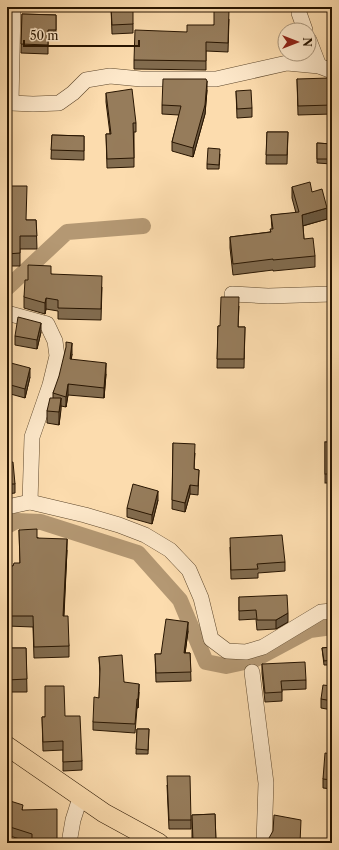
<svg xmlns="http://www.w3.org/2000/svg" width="339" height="850" font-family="'Libre Caslon Text',serif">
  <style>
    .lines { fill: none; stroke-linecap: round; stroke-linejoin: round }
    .canal { stroke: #b49873; stroke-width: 16 }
    .minor-casing { stroke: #5d472c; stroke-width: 16 }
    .major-casing { stroke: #281501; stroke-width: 20 }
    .minor { stroke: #fde8ca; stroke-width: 15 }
    .major { stroke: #fcdcae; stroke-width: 19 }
    .wall { fill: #816b4e; stroke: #281501 }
    .shaded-wall { fill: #695740; stroke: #281501 }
    .building { fill: #967c5b; stroke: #281501 }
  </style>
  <rect width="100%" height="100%" fill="#fcdcae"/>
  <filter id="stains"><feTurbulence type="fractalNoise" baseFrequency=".005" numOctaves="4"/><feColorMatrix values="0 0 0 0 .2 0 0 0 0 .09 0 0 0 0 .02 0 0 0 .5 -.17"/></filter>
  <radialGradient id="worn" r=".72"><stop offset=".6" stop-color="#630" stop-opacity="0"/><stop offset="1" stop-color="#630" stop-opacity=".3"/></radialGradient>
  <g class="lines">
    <g class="canal">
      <polyline points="7,288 67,232 143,226"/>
      <polyline points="7,526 16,521 41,522 138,553 180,600 206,662 226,666 254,660 310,630 332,627"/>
    </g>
    <defs>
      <g id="minor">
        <polyline points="299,7 299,13 305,30"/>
        <polyline points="309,40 319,66"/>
        <polyline points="11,103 33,104 59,103 73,93 86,80 110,76 141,79 216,79 287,63 319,66 332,71"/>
        <polyline points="11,103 13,7"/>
        <polyline points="232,294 268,296 332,294"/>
        <polyline points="7,313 47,324 55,341 57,356 50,385 32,437 30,502"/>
        <polyline points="7,507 30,502 85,515 119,525 145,535 170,550 189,570 201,598 211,639 227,651 246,652 263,647 321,612 332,611"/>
        <polyline points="252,672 266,783 264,843"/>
        <polyline points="69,843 73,820 80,798"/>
      </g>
      <polyline id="major" points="7,746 104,813 159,843"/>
    </defs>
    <use href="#minor" class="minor-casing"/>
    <use href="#major" class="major-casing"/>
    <use href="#minor" class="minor"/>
    <use href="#major" class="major"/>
  </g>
  <g class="wall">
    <polygon points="111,7 127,7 133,24 133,33 112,34"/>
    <polygon points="323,7 332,7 332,14 323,10"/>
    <polygon points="22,14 56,15 56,39 48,39 48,54 21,53"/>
    <polygon points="229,19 228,52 206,51 206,70 134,69 134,60 187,32 214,25"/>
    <polygon points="297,79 330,88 332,87 332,114 298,115"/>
    <polygon points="207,90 205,114 193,157 172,151 172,142 179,115 162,114 162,105"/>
    <polygon points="236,91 252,108 252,117 237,118"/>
    <polygon points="106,93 136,123 136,132 134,132 134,167 107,168 106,134 110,134 106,102"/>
    <polygon points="267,132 288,132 287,164 266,164"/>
    <polygon points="52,135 84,136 84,160 51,159"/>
    <polygon points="317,143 332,144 332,164 317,163"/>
    <polygon points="220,154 219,169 207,169 207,164"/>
    <polygon points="7,186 26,220 36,220 37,249 20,249 20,266 7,266"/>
    <polygon points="292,187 312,192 327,219 303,226 304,239 315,256 315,267 273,271 273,270 233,275 230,248 230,237 270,232 272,229 271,215 296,213 292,198"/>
    <polygon points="51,274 102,287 101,320 58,319 58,311 46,309 45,314 24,308 24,297 28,280"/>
    <polygon points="239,306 238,327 245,327 244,368 217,368 218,326 220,326"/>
    <polygon points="41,332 37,349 15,345 15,336"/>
    <polygon points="72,354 71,360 106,374 104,398 68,395 66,407 61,406 59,425 47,423 47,411 53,398 53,393"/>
    <polygon points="7,362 30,377 25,398 7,393"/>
    <rect x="325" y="442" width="7" height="41"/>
    <polygon points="173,443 195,453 194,469 199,470 198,495 190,494 185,512 172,509"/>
    <polygon points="7,463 15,484 15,493 7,494"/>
    <polygon points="158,500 152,524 127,517 127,508"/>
    <polygon points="19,530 67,550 64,616 69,646 69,657 34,658 33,627 7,626 7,566 13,566 20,563"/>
    <polygon points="230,547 285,562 285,571 258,573 258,578 231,579"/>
    <polygon points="239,597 288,622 276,629 257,630 256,619 239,620"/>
    <polygon points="188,631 185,653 190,653 191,681 156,682 155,654 161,654"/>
    <polygon points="332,647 332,665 324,665 322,648"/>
    <polygon points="7,648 26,648 27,692 7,692"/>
    <polygon points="99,657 124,682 139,692 138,708 137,708 135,733 93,730 93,722 99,698 100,674"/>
    <polygon points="262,664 306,680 306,689 282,690 282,701 265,702 262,673"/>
    <polygon points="332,686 332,710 321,708 321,699"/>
    <polygon points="65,716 82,761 82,770 63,771 63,750 43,751 42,717"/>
    <polygon points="137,729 149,729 148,754 136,754"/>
    <polygon points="332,754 332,789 323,788 323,779"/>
    <polygon points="167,785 191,820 191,829 169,829"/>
    <polygon points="7,800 23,810 57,843 32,843 7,835"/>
    <polygon points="215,814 216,843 192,843 192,815"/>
  </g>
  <g class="shaded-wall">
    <polygon points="207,81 207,90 205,114 193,157 193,148"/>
    <polygon points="327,208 327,219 302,226 302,215"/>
    <polygon points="46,298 46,309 45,314 45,303"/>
    <polygon points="41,323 41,332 37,349 37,340"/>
    <polygon points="72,343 72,354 70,370 70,359"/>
    <polygon points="106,363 106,374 104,398 104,388"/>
    <polygon points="30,368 30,377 25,398 25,389"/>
    <polygon points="68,384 68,395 66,407 66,397"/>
    <polygon points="61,398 61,410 59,425 59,412"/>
    <polygon points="190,485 190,494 185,512 185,503"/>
    <polygon points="158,491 158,500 152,524 152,515"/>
    <polygon points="67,539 67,550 63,627 63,616"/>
    <polygon points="288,613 288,622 276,629 276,620"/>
    <polygon points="188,622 188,631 184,662 184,653"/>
    <polygon points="139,684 139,692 138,708 138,699"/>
  </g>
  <g class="building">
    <polygon points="111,7 127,7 127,8 133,8 133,24 112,25"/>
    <polygon points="214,9 229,10 228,43 206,42 206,61 134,60 135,30 187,32 187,25 214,25"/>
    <polygon points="22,14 56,15 56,30 48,30 48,45 21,44"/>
    <polygon points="330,78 330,88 332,87 332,105 298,106 297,79"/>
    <polygon points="163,79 206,79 207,81 205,105 193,148 172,142 181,106 162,105"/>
    <polygon points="132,89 136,123 133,123 134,158 107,159 106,134 111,134 106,93"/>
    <polygon points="251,90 252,108 237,109 236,91"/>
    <polygon points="267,132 288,132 287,155 266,155"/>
    <polygon points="52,135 84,136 84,151 51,150"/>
    <polygon points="317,143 332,144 332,159 317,159"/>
    <polygon points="208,148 220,149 219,165 207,164"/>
    <polygon points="310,182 312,192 322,189 327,208 302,215 304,239 313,238 315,256 273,260 273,259 233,264 230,237 271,232 270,229 273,229 271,215 299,212 292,187"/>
    <polygon points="7,186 27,186 26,220 36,220 37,236 20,236 20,253 7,254"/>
    <polygon points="28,265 51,266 51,274 102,276 101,309 58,308 58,300 46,298 45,303 24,297 25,280 28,280"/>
    <polygon points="221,297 239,297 238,327 245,327 244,359 217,359 218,326 220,326"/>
    <polygon points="18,317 41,323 37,340 15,336"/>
    <polygon points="66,342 72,343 70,359 106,363 104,388 68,384 66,397 53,393 59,376 66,347"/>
    <polygon points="7,362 30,368 25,389 7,384"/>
    <polygon points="50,398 61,398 59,412 47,411"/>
    <rect x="325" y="442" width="7" height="32"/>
    <polygon points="173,443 195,444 194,469 199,470 198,486 190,485 185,503 172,500"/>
    <polygon points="13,462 15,484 7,484 7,463"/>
    <polygon points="133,484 158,491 152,515 127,508"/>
    <polygon points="37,529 37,538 67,539 63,616 68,616 69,646 34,647 33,616 7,616 7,566 13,566 14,563 20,563 19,530"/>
    <polygon points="282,535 285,562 257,564 258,569 231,570 230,538"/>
    <polygon points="287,595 288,613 276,620 257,620 256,610 239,611 239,597"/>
    <polygon points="166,619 188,622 184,653 190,653 191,672 156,673 155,654 161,654"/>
    <polygon points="332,647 332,660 324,661 322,648"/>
    <polygon points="7,648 26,648 27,679 7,680"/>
    <polygon points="122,655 124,682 139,684 138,699 137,699 135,724 93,722 94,697 99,698 100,669 99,657"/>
    <polygon points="305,662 306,680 281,681 282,692 265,693 262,664"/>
    <polygon points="323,685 332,686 332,701 321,699"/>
    <polygon points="45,686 64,686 65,716 80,716 82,761 63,762 63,741 43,742 42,717 45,717"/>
    <polygon points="137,729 149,729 148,750 136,749"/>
    <polygon points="325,753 332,754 332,780 323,779"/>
    <polygon points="167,776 190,776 191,820 169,820"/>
    <polygon points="7,800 23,805 22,810 57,809 57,843 32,843 32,834 7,826"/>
    <polygon points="215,814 216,841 193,841 192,815"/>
    <polygon points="274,815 301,820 300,843 268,843 269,838 273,831"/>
    <polygon points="321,841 326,843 321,843"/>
  </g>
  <rect width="339" height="850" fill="none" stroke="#fcdcae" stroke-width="24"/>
  <rect x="8" y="8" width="323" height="834" fill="none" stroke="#281501" stroke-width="2"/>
  <rect x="12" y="12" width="315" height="826" fill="none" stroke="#281501"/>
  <g transform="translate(297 42) rotate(90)"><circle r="19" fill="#fde8ca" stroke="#a8947a"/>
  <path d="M0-3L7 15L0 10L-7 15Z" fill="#8f2418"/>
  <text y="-6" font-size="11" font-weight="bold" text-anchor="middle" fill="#281501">N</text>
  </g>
  <path d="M24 40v6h115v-6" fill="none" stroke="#281501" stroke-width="2"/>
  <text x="30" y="40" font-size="12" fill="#281501" stroke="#fde8ca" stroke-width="3" paint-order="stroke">50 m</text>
  <rect width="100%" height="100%" filter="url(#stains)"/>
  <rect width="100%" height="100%" fill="url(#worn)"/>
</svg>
